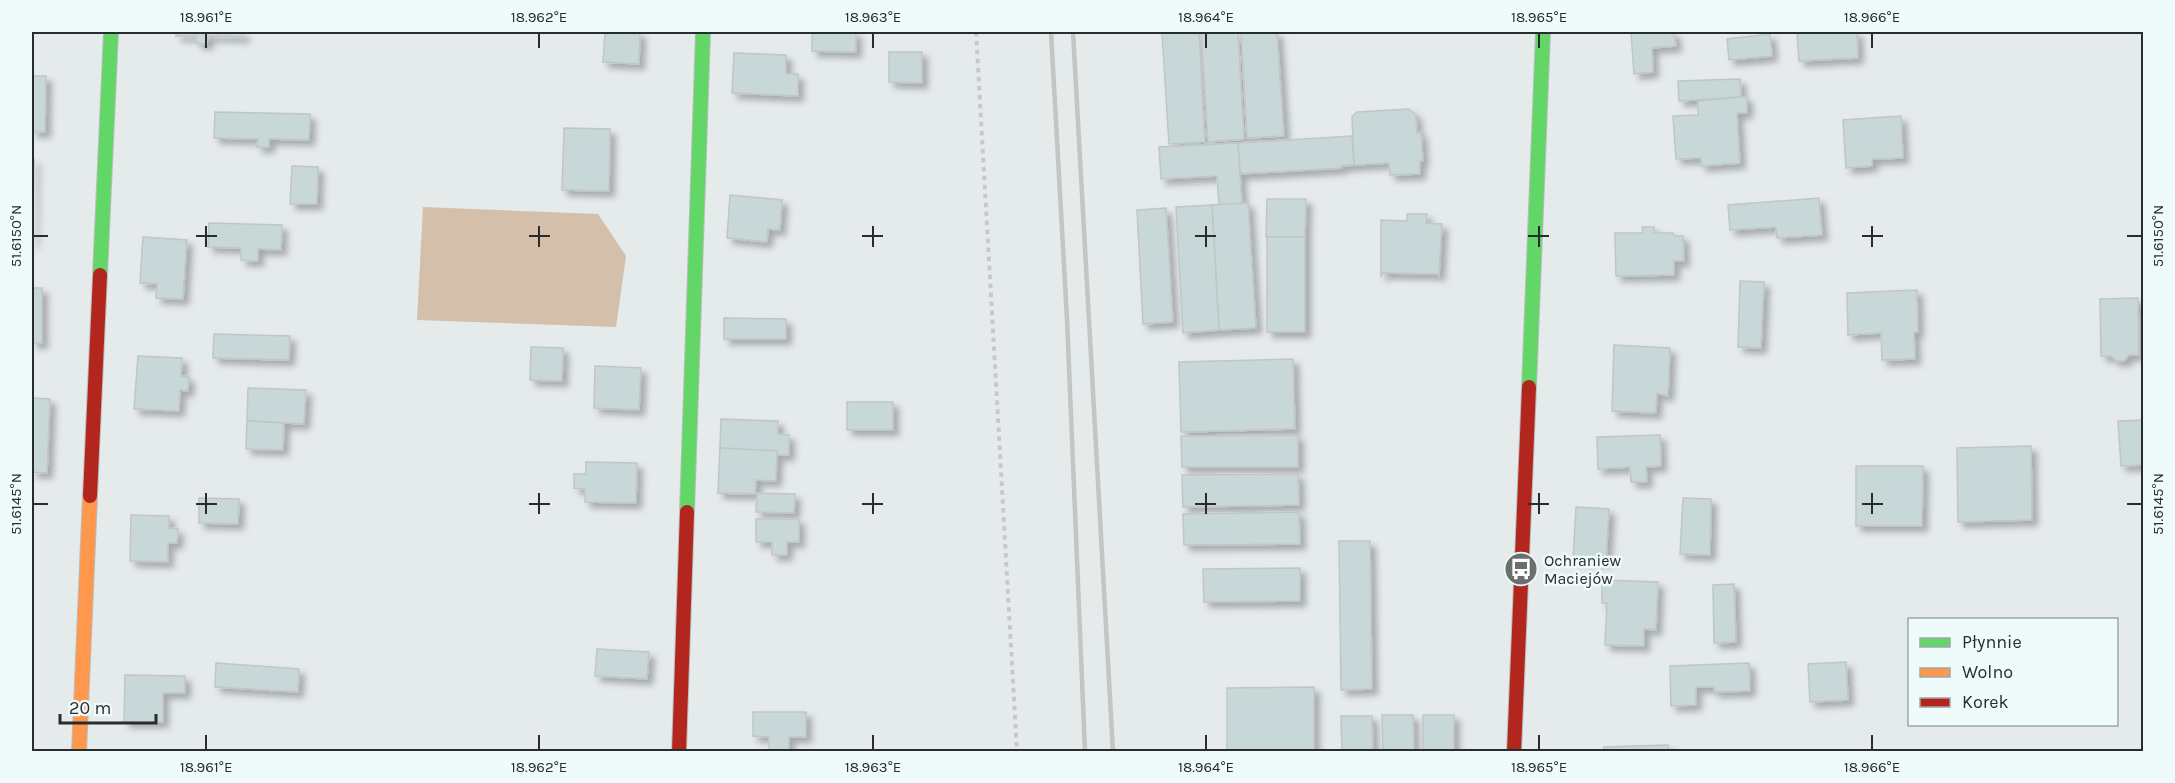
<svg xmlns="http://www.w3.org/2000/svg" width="2175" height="783" font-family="Karla,sans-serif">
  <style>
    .forest { fill: #d3bfaa }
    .building { fill: #c8d8d8; stroke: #c1c5c5; stroke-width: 1.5; filter: url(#shadow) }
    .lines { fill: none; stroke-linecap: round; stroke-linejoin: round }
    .fast-casing { stroke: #babebf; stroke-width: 16 }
    .slow-casing { stroke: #babebf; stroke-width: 16 }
    .jam-casing { stroke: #babebf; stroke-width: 16 }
    .path { stroke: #c6c9c9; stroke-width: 4; stroke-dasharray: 4.5 4.5; stroke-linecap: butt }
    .fast { stroke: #63d668; stroke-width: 14 }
    .slow { stroke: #ff974d; stroke-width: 14 }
    .jam { stroke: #b3261e; stroke-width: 14 }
    .rail { stroke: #c4c5c5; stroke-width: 4.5 }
    .ticks { fill: none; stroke: #282c2c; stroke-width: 2 }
    .labels { text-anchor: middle; stroke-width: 5; stroke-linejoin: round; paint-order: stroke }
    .poi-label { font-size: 16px; fill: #282c2c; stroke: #effafa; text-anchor: start }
    .neatline { fill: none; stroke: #282c2c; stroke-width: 2 }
    .ticks-label { font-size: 15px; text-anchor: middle; fill: #282c2c }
  </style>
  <defs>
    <filter id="shadow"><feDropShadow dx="5.5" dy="5.5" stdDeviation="3" flood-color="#0004"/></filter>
  </defs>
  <rect width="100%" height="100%" fill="#e5eaea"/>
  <polygon class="forest" points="423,207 598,214 626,256 616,327 417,320"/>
  <g class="building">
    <polygon points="176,32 244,32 243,37 208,36 207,44 196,43 196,36 176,36"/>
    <polygon points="605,32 640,32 639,64 603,62"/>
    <polygon points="812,32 856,32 856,52 812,51"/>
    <polygon points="1199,32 1205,142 1169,144 1162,33"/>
    <polygon points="1201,32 1238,32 1244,139 1208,142"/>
    <polygon points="1241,32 1277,32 1284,136 1247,138"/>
    <polygon points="1631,32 1674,32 1676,46 1652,48 1653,72 1634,74"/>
    <polygon points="1797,32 1857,32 1858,58 1799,61"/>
    <polygon points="1770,34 1772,56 1729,60 1727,39"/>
    <polygon points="889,52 922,52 922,83 889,82"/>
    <polygon points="734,53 786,55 786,74 798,74 798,96 732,93"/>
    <polygon points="32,76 46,76 45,132 32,132"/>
    <polygon points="1740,79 1741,97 1679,101 1678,81"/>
    <polygon points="1742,97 1747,97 1747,113 1737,113 1740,163 1701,166 1701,158 1676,159 1673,116 1698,115 1698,101"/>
    <polygon points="1409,109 1416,115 1417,133 1421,132 1423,161 1420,161 1420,174 1390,175 1389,163 1354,165 1352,117 1357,112"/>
    <polygon points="215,112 310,114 309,140 269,139 269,147 257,147 258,139 214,138"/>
    <polygon points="1901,116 1903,158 1872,159 1872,166 1846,168 1843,120"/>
    <polygon points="564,128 610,129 609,191 562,190"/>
    <polygon points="1352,136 1354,165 1341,166 1342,168 1240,174 1238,143"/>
    <polygon points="1238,143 1242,204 1219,205 1217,176 1161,179 1159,147"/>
    <polygon points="32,159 34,159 33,242 32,242"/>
    <polygon points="292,166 318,167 317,204 290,204"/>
    <polygon points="730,195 782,200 780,230 768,229 767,242 727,238"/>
    <polygon points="1819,198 1822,235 1777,238 1776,227 1730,230 1728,205"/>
    <polygon points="1267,199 1306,199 1305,237 1266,237"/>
    <polygon points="1248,203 1256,328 1219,330 1212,205"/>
    <polygon points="1212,205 1219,330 1183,333 1176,207"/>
    <polygon points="1166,208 1173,322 1143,324 1137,210"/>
    <polygon points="1407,214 1427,214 1426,223 1442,224 1439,276 1437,274 1383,273 1381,276 1381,220 1407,221"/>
    <polygon points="209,223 282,225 281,250 258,249 258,261 241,260 241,248 208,247"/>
    <polygon points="1642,227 1654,227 1654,233 1673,233 1674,236 1683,236 1684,261 1674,261 1674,275 1616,276 1615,233 1643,233"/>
    <polygon points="143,237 187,240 183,299 156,298 157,284 140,283"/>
    <rect x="1267" y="237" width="38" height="95"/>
    <polygon points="1740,281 1764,282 1761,348 1738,347"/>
    <rect x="32" y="288" width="10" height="55"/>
    <polygon points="1917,290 1918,332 1914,332 1915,359 1882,360 1881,333 1848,335 1847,293"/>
    <polygon points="2138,298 2139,355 2129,355 2124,361 2116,361 2111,356 2101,356 2100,299"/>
    <polygon points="724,318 786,319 786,339 724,339"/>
    <polygon points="214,334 290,336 289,360 213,358"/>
    <polygon points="1614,345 1670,348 1668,396 1657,393 1656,413 1612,411"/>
    <polygon points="531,347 563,348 562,381 530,380"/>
    <polygon points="138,356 182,358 181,376 189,377 188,391 180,390 179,411 134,409"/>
    <polygon points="1293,359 1295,429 1181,432 1179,362"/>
    <polygon points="595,366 641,368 639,410 594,408"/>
    <polygon points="248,388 306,390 304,424 247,421"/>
    <polygon points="32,398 50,399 47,473 32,472"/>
    <rect x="847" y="402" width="46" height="28"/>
    <polygon points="721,419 778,421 778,434 789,435 789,455 777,455 777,451 720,448"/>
    <polygon points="2144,420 2144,465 2121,466 2118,421"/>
    <polygon points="247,421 284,423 283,450 246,449"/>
    <polygon points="1298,435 1298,467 1182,467 1181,436"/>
    <polygon points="1660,435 1661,466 1646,467 1647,482 1631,482 1630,467 1598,469 1597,437"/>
    <polygon points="2031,446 2032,520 1958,522 1957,448"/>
    <polygon points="720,448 777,451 776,481 756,480 755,494 718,493"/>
    <polygon points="586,462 637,463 636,503 585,502 585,489 574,488 574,474 586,474"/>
    <polygon points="1856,466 1923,466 1922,526 1856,526"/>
    <polygon points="1298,474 1299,505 1183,507 1182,475"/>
    <polygon points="757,493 795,494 794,513 756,512"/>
    <polygon points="199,498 239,499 238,524 199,523"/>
    <polygon points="1683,498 1711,499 1710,555 1680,554"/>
    <polygon points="1576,507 1609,509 1606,561 1573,559"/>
    <polygon points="1299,512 1300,544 1184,545 1183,514"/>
    <polygon points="131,515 169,516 169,528 178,529 177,543 168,543 168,562 130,561"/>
    <polygon points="756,519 799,519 799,542 787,542 787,555 772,555 772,542 756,542"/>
    <polygon points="1339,541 1370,541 1372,689 1341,690"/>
    <polygon points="1300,568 1300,601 1204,602 1203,569"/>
    <polygon points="1602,580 1658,582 1656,630 1644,629 1644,646 1605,645 1607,603 1602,603"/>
    <polygon points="1734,584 1736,642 1714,643 1713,585"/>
    <polygon points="597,649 649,652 647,679 595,676"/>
    <polygon points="1846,662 1848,700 1810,702 1808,664"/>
    <polygon points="216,663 299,669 298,692 215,687"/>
    <polygon points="1749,663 1750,691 1714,692 1714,687 1696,687 1696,705 1671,706 1670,666"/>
    <polygon points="125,675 185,676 185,693 163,693 163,722 124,722"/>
    <polygon points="1314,687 1314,752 1227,752 1227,688"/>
    <polygon points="753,712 806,712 806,737 789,737 789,750 769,750 769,737 753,736"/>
    <polygon points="1382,715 1413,715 1414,752 1383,752"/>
    <rect x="1423" y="715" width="31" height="37"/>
    <polygon points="1341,716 1372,716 1373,752 1342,752"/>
    <polygon points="1668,745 1668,752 1604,752 1604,747"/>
  </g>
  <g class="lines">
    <defs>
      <g id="fast">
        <polyline points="100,275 111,32"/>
        <polyline points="1529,387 1543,32"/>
        <polyline points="687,512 703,32"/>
      </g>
      <polyline id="slow" points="79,752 90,496"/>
      <g id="jam">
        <polyline points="90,496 100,275"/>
        <polyline points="679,752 687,512"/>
        <polyline points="1514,752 1529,387"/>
      </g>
    </defs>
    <use href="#fast" class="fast-casing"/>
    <use href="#slow" class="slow-casing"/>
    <use href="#jam" class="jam-casing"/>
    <polyline class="path" points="976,32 1017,752"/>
    <use href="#fast" class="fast"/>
    <use href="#slow" class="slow"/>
    <use href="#jam" class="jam"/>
    <g class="rail">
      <polyline points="1051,32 1067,319 1085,752"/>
      <polyline points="1073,32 1113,752"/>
    </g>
  </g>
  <path class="ticks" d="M206,33V48M539,33V48M873,33V48M1206,33V48M1539,33V48M1872,33V48M206,226V247M539,226V247M873,226V247M1206,226V247M1539,226V247M1872,226V247M33,236H48M196,236H217M529,236H550M862,236H883M1195,236H1216M1528,236H1549M1862,236H1883M2127,236H2142M206,493V514M539,493V514M873,493V514M1206,493V514M1539,493V514M1872,493V514M33,504H48M196,504H217M529,504H550M862,504H883M1195,504H1216M1528,504H1549M1862,504H1883M2127,504H2142M206,735V750M539,735V750M873,735V750M1206,735V750M1539,735V750M1872,735V750"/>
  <defs>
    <symbol id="bus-disc" viewBox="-11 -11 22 22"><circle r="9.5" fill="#6a6e6e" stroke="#effafa"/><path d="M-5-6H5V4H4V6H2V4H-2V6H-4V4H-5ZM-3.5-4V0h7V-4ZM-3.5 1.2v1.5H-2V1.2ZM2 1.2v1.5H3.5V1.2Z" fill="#fff"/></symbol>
  </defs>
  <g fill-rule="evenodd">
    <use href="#bus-disc" x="1502" y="550" width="38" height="38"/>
  </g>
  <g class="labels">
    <g class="poi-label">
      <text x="1544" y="566">Ochraniew<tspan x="1544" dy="18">Maciejów</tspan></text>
    </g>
  </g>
  <rect width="2175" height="783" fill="none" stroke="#effafa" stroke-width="66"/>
  <rect x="1908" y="618" width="210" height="108" fill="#effafa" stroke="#9fa8a8" stroke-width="1.5"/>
  <rect x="1920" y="638" width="30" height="9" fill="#63d668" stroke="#9fa8a8" stroke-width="1.5"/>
  <text x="1962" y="648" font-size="18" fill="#282c2c">Płynnie</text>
  <rect x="1920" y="668" width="30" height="9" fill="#ff974d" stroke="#9fa8a8" stroke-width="1.5"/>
  <text x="1962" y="678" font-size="18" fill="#282c2c">Wolno</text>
  <rect x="1920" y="698" width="30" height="9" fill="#b3261e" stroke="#9fa8a8" stroke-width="1.5"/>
  <text x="1962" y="708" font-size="18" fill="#282c2c">Korek</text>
  <path d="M60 714v9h96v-9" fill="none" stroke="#282c2c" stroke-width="3"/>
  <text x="69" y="714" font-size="18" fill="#282c2c" stroke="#effafa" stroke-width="4.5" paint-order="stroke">20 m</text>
  <rect x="33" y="33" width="2109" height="717" class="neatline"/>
  <g class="ticks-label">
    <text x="206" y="22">18.961°E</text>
    <text x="539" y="22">18.962°E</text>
    <text x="873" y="22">18.963°E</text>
    <text x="1206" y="22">18.964°E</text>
    <text x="1539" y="22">18.965°E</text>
    <text x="1872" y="22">18.966°E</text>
    <text transform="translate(16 236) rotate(-90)" y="5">51.6150°N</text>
    <text transform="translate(2158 236) rotate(-90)" y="5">51.6150°N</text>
    <text transform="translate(16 504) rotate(-90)" y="5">51.6145°N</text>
    <text transform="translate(2158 504) rotate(-90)" y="5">51.6145°N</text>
    <text x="206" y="772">18.961°E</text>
    <text x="539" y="772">18.962°E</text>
    <text x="873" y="772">18.963°E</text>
    <text x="1206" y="772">18.964°E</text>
    <text x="1539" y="772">18.965°E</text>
    <text x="1872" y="772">18.966°E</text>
  </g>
</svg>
